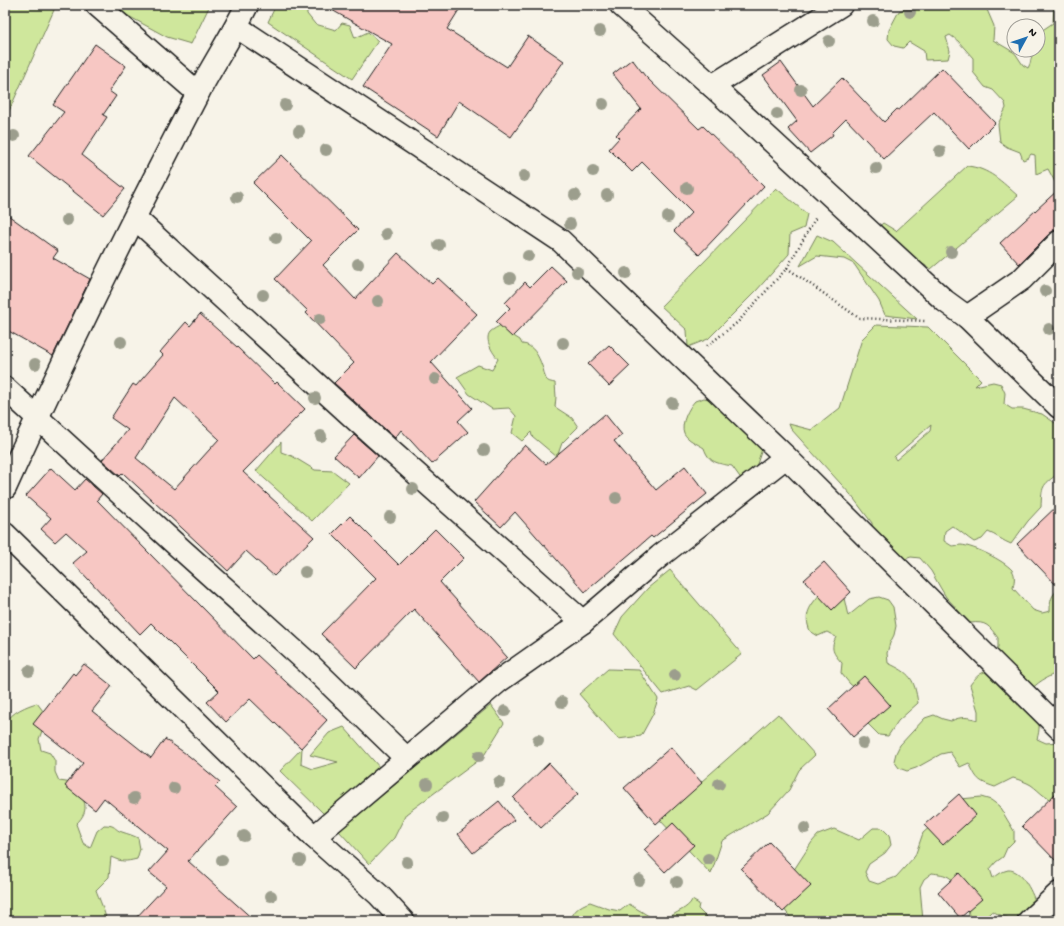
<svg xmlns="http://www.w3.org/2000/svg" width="1064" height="926" font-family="'Gochi Hand',sans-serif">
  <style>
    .green { fill: #cfe79c; stroke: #76825c; fill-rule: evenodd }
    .building { fill: #f7c7c3; stroke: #1c1c1c; fill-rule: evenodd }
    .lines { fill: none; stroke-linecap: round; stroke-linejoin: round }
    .street-casing { stroke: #1c1c1c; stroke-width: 25 }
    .path { stroke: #1c1c1c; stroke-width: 2.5; stroke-dasharray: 1 3; stroke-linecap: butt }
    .street { stroke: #f7f3e8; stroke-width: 22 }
    .tree { fill: #9c9e8d }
  </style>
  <rect width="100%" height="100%" fill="#f7f3e8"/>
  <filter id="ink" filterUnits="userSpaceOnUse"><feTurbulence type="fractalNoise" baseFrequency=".025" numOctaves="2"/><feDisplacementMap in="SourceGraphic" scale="8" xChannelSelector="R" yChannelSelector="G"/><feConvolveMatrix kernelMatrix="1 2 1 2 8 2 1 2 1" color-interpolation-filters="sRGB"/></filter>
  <g filter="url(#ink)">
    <g class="green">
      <polygon points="5,5 49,5 54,10 5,120"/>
      <polygon points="108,5 210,5 191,44 167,37"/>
      <polygon points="276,5 307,5 307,14 315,24 336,30 342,23 350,25 355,38 368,32 378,41 352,79 268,22"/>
      <polygon points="910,5 985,5 994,26 993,40 1015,53 1023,65 1028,68 1030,64 1033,50 1038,50 1038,33 1053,23 1054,5 1059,5 1059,87 1056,93 1059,99 1059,183 1055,182 1048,169 1036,174 1035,155 1031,154 1028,158 1023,160 1020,152 1007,147 1000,142 998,124 1006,108 1005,103 993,90 985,87 973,72 973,58 958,41 950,35 946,37 950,51 948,59 925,60 924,51 909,42 903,48 894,46 888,39 889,30 899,11 908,8"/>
      <path d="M967,166C989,168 1002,182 1018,196L931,269L877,236L876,229L883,223L896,231Z"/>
      <polygon points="776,188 807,214 804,228 790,234 789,254 756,291 708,339 688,347 687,330 661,306"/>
      <polygon points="817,235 833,242 917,319 885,315 879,301 854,264 844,259 817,256 800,266"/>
      <path d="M501,325L512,335L520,340L522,344C533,344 539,357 542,366C544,370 544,375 546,379C548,382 551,382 555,383L556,397L555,407L572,418L578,427L562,443L557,457L532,436L531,432L522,441L512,433L516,416L509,408L492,409L469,394L457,377L478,365L492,370L498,359C493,353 484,340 490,332C493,329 498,327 501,325Z"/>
      <path d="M876,325L928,327L981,380L975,386L993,382L1001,384L1005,393L1004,404L1012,409H1023L1042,414L1058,425L1059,473C1041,486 1042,486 1041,507L1028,521L1011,544C1003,541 996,535 988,532L982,539L974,542C966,537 961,531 952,526L945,531L944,541L952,546C955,546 958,545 961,545C974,546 1003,560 1012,570C1016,576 1014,582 1013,588L1033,610L1042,613L1050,611C1050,601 1051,595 1059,589V672C1047,677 1037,682 1028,693C1035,710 1043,720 1037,739L1046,743L1059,742V801C1046,801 1041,792 1031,785C1026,782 1020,780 1013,778L995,787C977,781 977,779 969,763L960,767L950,752L941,754L916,768L907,771L899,768L894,761L896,753L900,745L925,718L934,715L943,719L951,721C961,716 968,717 978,720V711L970,685C977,675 982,671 994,670V655L998,647V638C989,626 987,621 970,623L946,597L940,587L931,571L920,558L911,557L902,560L872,533V523L851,495L791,429L789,424L812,430L840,408L862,339ZM931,425L930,431L896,460L894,457Z"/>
      <path d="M704,398L714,400L762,449L756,467L742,480L732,466C717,463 709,463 704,448C698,444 687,440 684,433C680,424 689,407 695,401C697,400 702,399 704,398Z"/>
      <polygon points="281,442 281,452 292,456 315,470 333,471 349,483 312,521 256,471"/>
      <polygon points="670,570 742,654 697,690 689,686 663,694 614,634 622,617 648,588"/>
      <path d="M821,593L844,598L848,616L869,599L879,597L888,600L893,607L896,626L894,635L890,643L887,653L888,663C911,674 914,678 918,703L898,721L888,736L879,735L865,721L858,690L850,684L841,673L842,663C833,653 830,649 836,637L827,632L818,636L810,631C803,614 810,606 821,593Z"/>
      <polygon points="608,669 639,670 658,699 653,714 641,736 618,739 579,694"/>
      <path d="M37,703L43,711L44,721L42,731L39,739L41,750L50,753L55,761V772L59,781L73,783C84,798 92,809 76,824L83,843L90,848L97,831L104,825C117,825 113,829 122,832C128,834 132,835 138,838L140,849L137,859C125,862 122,862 111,857L109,877L96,890C98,896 107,916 106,921H57L54,919L53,921H5V743L8,738C7,732 5,727 7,722C10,713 28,705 37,703Z"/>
      <polygon points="491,705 504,723 483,757 406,814 394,838 369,864 339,831"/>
      <polygon points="778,714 815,755 799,770 789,790 768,813 722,841 711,874 659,819"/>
      <polygon points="344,727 380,768 324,814 280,771 302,748 301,764 313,769 338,762 310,755 329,733"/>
      <path d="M981,797L991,800L999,806L1014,831V841L1007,848L1003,857L996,862L990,869L993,878C998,875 1002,871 1008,870C1023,869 1033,895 1037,906C1020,920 1012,922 992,911L982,921L970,920C968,908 961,884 950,878C945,874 938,874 932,873L924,879L920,887L923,921H793L784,909L786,882L812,842L818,835L834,829L859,840L873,828H882L889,835L891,845L885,853L869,864L865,872L869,881L878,884L896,877L915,856L923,833L961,799Z"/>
      <path d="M692,900L699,904L698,909L708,919L713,921H667V919C675,912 688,909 692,900Z"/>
      <path d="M590,902L609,909L620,911L629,904L657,921H570C574,910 579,906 590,902Z"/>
    </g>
    <g class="building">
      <polygon points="323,5 462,5 447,29 507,67 528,36 564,61 511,137 459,101 438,136 363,87 392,44"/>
      <polygon points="95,44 126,66 109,91 116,96 103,115 107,117 82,155 125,189 103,215 29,156 64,112 53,105"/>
      <polygon points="632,59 645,76 699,129 703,126 764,186 699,255 674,231 692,212 642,162 632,172 609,149 619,138 616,135 641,109 613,74"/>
      <polygon points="781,62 813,106 842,78 884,122 897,109 899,110 942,68 995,123 969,149 934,112 884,159 846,119 832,133 833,135 810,153 788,129 797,121 763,75"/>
      <polygon points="282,155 358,230 323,265 355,299 398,253 432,284 438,278 477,314 431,362 472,408 458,421 468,432 432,464 401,430 395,438 334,383 354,363 306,313 308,311 275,279 311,241 253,183"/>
      <polygon points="1059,189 1059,230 1055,230 1050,233 1019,264 1000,243"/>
      <polygon points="5,213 58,251 53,258 90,279 53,356 5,329"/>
      <polygon points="551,266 567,281 512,337 496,322 510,308 505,303 525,282 530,287"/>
      <path d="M200,314L237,347L275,384L277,382L305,409L243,472L314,537L274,576L246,551L228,571L123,473L120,476L102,460L128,430L111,418L133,384L136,386L163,355L160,352L186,322L190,326ZM175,398L219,439L174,489L136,458Z"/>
      <polygon points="609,345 630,366 609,386 588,364"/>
      <polygon points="605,414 622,435 614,441 656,490 685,466 707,494 653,538 651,536 585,592 515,512 501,527 474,502 525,445 546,464"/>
      <polygon points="354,435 378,456 359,478 334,456"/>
      <polygon points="51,468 75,490 85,479 102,494 97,500 253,659 257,655 327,720 301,748 250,699 226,722 207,702 219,691 151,623 140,634 73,563 87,551 66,532 55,542 41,529 51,518 26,496"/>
      <polygon points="1059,504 1059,588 1017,544"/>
      <polygon points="350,516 399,565 435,529 464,558 440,582 507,657 479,682 414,609 356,668 321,634 376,578 332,534"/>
      <polygon points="824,562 851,592 832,610 804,580"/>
      <polygon points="84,664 112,686 92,711 151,758 165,739 189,756 220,782 215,787 237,807 188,861 255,921 133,921 166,886 149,872 168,851 104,798 95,810 65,786 83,763 33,724 73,673 75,675"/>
      <polygon points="864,676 890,705 853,737 828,709"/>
      <polygon points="671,747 702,783 656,824 624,788"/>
      <polygon points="549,763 578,794 541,828 513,798"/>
      <polygon points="1059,790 1059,864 1022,826"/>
      <polygon points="959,794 976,815 943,845 924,825"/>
      <polygon points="499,801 514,820 473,853 458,834"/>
      <polygon points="673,823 694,845 665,872 644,850"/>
      <polygon points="769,842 811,886 783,912 741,869"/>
      <polygon points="959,873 982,899 960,918 938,892"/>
    </g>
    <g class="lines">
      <defs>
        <g id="street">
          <polyline points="97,5 198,93"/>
          <polyline points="621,5 712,86 945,301 967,317 1059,407"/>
          <polyline points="237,27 561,241 786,457 1059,728"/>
          <polyline points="712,86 841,5"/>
          <polyline points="135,218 356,420 583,622"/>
          <polyline points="967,317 1022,279 1059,242"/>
          <polyline points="5,388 172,541 308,663 406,758"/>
          <path d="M5,488C65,355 130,224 197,95C213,64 232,36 247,5"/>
          <polyline points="5,534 314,837 379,895 403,921"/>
          <polyline points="314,837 499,681 583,622 660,556 786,457"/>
          <polyline points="1029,921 1059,893"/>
        </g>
      </defs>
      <use href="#street" class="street-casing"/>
      <g class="path">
        <polyline points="787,268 859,318 926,321"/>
        <polyline points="707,346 738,322 787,268 816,217"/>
      </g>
      <use href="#street" class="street"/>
    </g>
    <g class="tree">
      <circle cx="910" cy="12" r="6"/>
      <circle cx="873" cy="21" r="6"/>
      <circle cx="600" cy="31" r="6"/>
      <circle cx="829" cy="41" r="6"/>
      <circle cx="801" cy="90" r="6"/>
      <circle cx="603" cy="104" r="6"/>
      <circle cx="285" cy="105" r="6"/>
      <circle cx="777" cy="114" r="6"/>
      <circle cx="299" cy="131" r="6"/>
      <circle cx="14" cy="136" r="6"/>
      <circle cx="326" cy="150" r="6"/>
      <circle cx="940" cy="151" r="6"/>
      <circle cx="876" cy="168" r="6"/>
      <circle cx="593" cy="171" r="6"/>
      <circle cx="524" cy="176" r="6"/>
      <circle cx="687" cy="188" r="6"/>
      <circle cx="575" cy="195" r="6"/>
      <circle cx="607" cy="195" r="6"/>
      <circle cx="237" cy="197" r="6"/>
      <circle cx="668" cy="217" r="6"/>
      <circle cx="67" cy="220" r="6"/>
      <circle cx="570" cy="224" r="6"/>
      <circle cx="386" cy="234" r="6"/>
      <circle cx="276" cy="238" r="6"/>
      <circle cx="439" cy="245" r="6"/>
      <circle cx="951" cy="252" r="6"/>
      <circle cx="528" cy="256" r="6"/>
      <circle cx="358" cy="264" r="6"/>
      <circle cx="577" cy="272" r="6"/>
      <circle cx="626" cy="273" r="6"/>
      <circle cx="510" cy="278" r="6"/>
      <circle cx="1045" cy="291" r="6"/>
      <circle cx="263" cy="295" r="6"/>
      <circle cx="378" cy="301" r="6"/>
      <circle cx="320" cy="319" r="6"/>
      <circle cx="1049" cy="329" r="6"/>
      <circle cx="121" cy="342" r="6"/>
      <circle cx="563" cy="343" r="6"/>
      <circle cx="35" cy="364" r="6"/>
      <circle cx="435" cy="379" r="6"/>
      <circle cx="315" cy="398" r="6"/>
      <circle cx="672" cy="403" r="6"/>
      <circle cx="321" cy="436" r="6"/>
      <circle cx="484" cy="450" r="6"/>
      <circle cx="413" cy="489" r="6"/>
      <circle cx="616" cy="498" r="6"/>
      <circle cx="390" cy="517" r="6"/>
      <circle cx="305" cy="572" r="6"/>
      <circle cx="29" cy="671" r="6"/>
      <circle cx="675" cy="675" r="6"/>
      <circle cx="562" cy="702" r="6"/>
      <circle cx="505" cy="711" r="6"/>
      <circle cx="538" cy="740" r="6"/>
      <circle cx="863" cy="743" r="6"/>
      <circle cx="479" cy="756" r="6"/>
      <circle cx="499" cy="782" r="6"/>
      <circle cx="427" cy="784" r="6"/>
      <circle cx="719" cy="784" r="6"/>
      <circle cx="174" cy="788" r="6"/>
      <circle cx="134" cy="798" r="6"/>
      <circle cx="443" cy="818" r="6"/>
      <circle cx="805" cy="828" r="6"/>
      <circle cx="244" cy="836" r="6"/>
      <circle cx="708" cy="859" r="6"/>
      <circle cx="222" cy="860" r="6"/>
      <circle cx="300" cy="860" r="6"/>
      <circle cx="407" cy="862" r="6"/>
      <circle cx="639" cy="880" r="6"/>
      <circle cx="677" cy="882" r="6"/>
      <circle cx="271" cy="896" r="6"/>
    </g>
  </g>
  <rect width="1064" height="926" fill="none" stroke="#f7f3e8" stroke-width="20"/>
  <rect x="10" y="10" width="1044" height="906" fill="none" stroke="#1c1c1c" stroke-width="1.5" filter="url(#ink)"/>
  <g transform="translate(1026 38) rotate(50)"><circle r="19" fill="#f7f3e8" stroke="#9f9d96"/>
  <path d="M0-3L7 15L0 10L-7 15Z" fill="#1f6fb2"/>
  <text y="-6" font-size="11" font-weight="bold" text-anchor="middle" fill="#1c1c1c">N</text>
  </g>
</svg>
